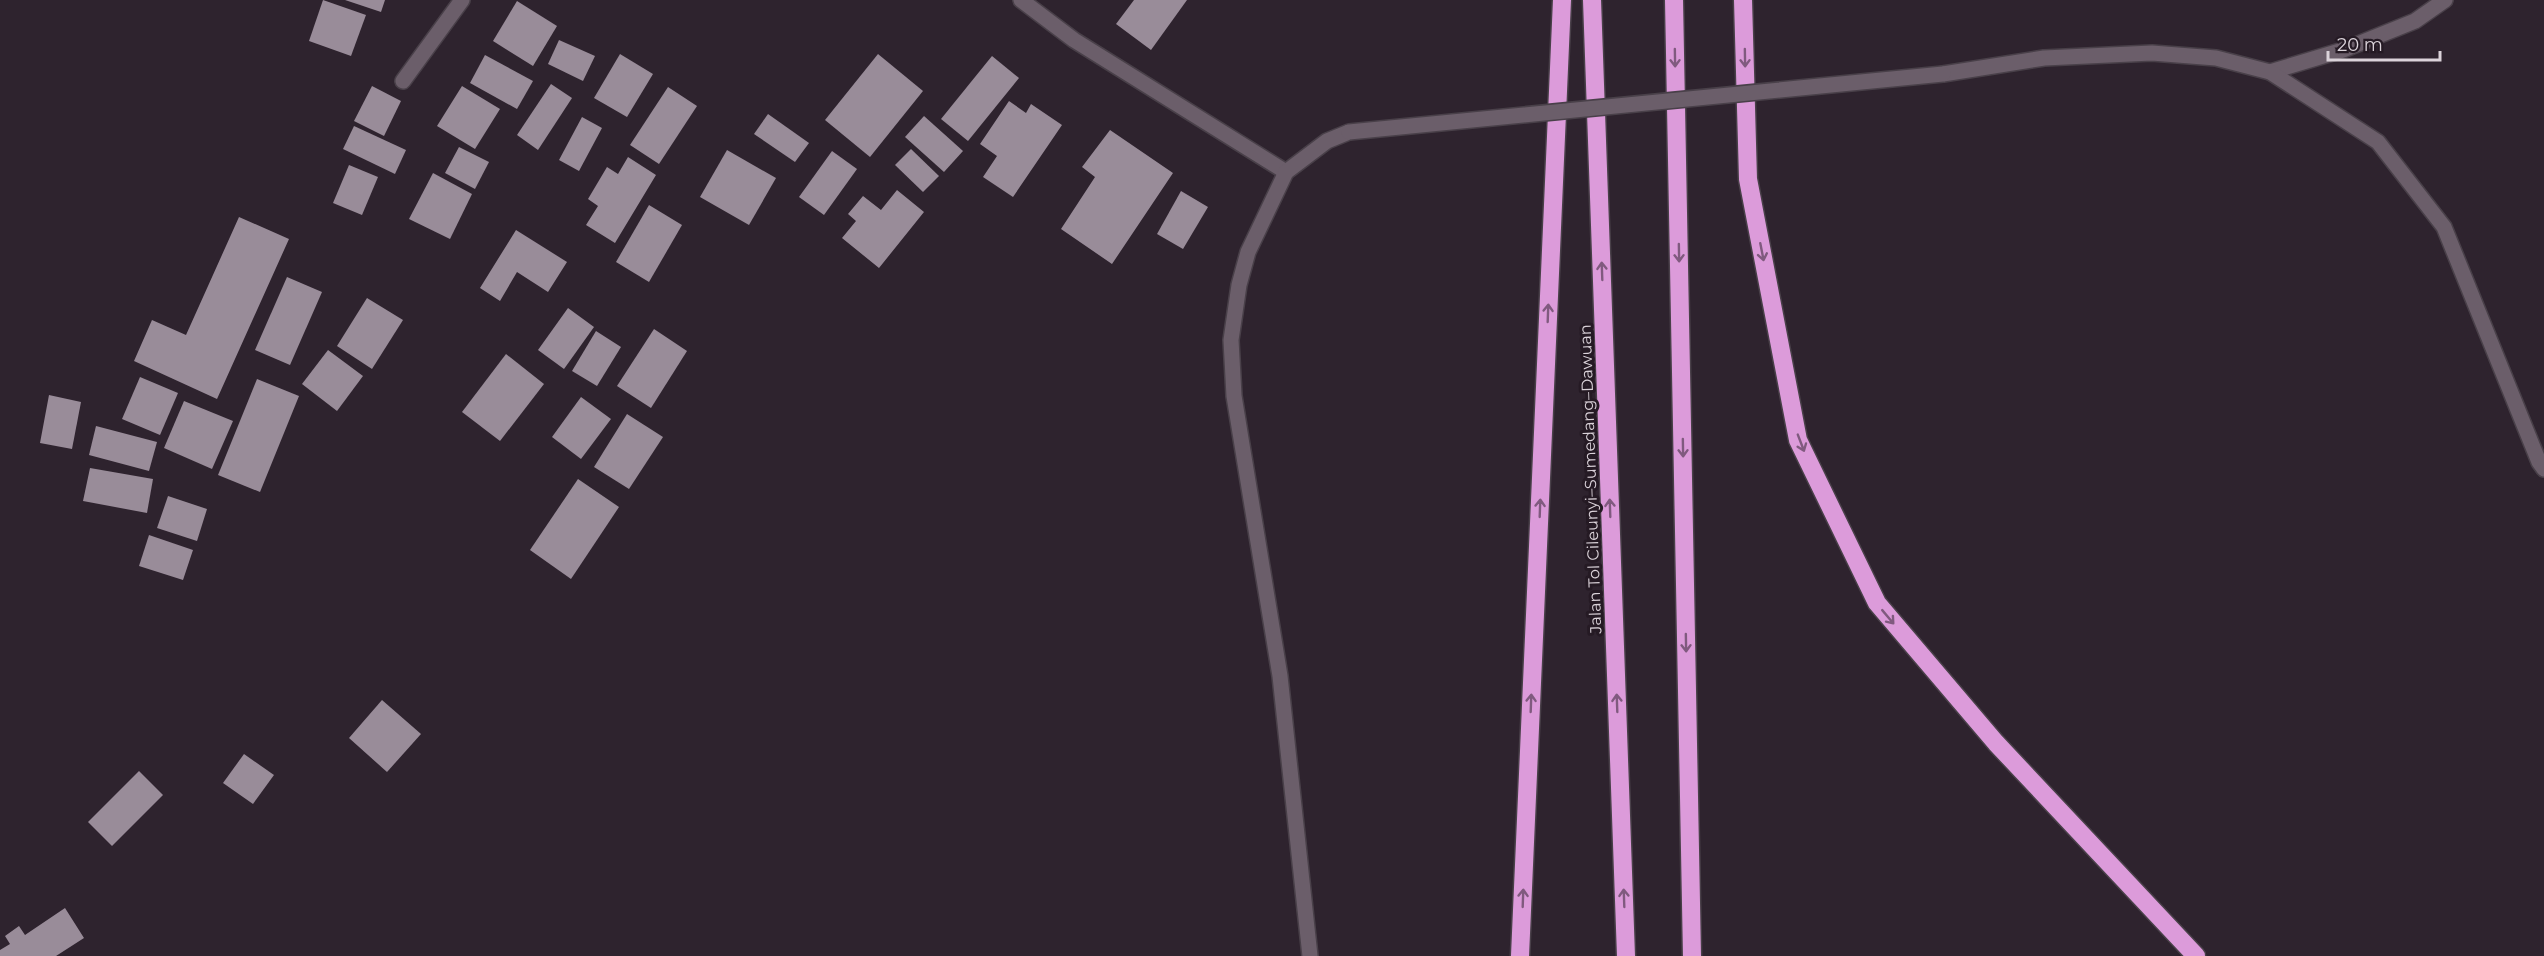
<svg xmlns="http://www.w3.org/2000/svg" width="2544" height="956" font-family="Montserrat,sans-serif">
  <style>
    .building { fill: #998c99 }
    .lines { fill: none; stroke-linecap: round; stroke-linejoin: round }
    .minor-casing { stroke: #494049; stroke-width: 18 }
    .highway-casing { stroke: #494049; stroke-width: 21 }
    .minor { stroke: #6b5e6a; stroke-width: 15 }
    .highway { stroke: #dc9bda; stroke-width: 18 }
    .minor-bridge-casing { stroke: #494049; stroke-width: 18; stroke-linecap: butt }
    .minor-bridge { stroke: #6b5e6a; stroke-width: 15 }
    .oneway { stroke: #805a7f }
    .labels { text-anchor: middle; stroke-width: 6; stroke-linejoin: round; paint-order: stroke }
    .street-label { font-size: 16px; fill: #dbd3da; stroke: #251a24 }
  </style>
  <rect width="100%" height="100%" fill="#2e232e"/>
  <g class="building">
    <polygon points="323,0 366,15 351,56 309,41"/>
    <polygon points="345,0 385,0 381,12"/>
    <polygon points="1134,0 1187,0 1151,50 1116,24"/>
    <polygon points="517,1 557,26 533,66 493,41"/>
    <polygon points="559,40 595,56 583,81 548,64"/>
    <polygon points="620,54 653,74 627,117 594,98"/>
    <polygon points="878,54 923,91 870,157 825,120"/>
    <polygon points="485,55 533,81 517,109 470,83"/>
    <polygon points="992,56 1019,78 968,141 941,119"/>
    <polygon points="551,84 572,98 538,150 517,135"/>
    <polygon points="372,86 401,101 384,136 354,121"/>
    <polygon points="462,86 500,109 475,149 437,126"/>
    <polygon points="668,87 697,106 659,164 630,145"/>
    <polygon points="1009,101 1026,113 1031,104 1062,125 1013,197 983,177 997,156 980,144"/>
    <polygon points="768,114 809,143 795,162 754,134"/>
    <polygon points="924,116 963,151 944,172 905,137"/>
    <polygon points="582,117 602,128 579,171 559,160"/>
    <polygon points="354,126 406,150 395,174 343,149"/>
    <polygon points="1110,130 1173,173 1112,264 1061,229 1095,177 1082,167"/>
    <polygon points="459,147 489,162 475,189 445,173"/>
    <polygon points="911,149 939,176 923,192 895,165"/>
    <polygon points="727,150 776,178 749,225 700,197"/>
    <polygon points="832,151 857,169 824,215 799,197"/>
    <polygon points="628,157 656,175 615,243 586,225 598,206 588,199 607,167 618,174"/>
    <polygon points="349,165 378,177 362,215 333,203"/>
    <polygon points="433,173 472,194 450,239 409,219"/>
    <polygon points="897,190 924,212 879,268 842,238 856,221 848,214 863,196 881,210"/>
    <polygon points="1181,191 1208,207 1183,249 1157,234"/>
    <polygon points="649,205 682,225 649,282 616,262"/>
    <polygon points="239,217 289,239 217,399 134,361 152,320 186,335"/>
    <polygon points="516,230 567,262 548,292 517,272 500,301 480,288"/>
    <polygon points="287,277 322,292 290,365 255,350"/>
    <polygon points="367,298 403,320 372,369 337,346"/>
    <polygon points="568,308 594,327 564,369 538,350"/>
    <polygon points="654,329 687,351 651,408 617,386"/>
    <polygon points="596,331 621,347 597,386 572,371"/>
    <polygon points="328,350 363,376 337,411 302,384"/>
    <polygon points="506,354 544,384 500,441 462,412"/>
    <polygon points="140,377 178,393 160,435 122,419"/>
    <polygon points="257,379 299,396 260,492 218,475"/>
    <polygon points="49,395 81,402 72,449 40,443"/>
    <polygon points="581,397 611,419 581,459 552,437"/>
    <polygon points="184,401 233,421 212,469 164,448"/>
    <polygon points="627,414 663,437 629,489 594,467"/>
    <polygon points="96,426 157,442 149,471 89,455"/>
    <polygon points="90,468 153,479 147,513 83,501"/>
    <polygon points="578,479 619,507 571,579 530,550"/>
    <polygon points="168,496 207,509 197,541 157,528"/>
    <polygon points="149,535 193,550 183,580 139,566"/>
    <polygon points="382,700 421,734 387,772 349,738"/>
    <polygon points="244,754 274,775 253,804 223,783"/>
    <polygon points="139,771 163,795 112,846 88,822"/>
    <polygon points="65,908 84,938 56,956 0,956 0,950 10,944 5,936 19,926 25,935"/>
  </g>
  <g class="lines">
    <defs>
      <g id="minor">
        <polyline points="1021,0 1074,40 1286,172"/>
        <polyline points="2270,72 2343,50 2415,21 2445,0"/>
        <polyline points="1943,74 2044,58 2152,53 2216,58 2270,72 2378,142 2444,227 2539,462 2544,469"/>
        <polyline points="403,81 462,0"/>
        <polyline points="1310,956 1280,676 1234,396 1231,340 1239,285 1248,252 1286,172 1327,141 1349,132"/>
      </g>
      <g id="highway">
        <polyline points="1592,0 1626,956"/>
        <polyline points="1674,0 1692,956"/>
        <polyline points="1743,0 1748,179 1798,440 1877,603 1996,743 2196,956"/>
        <polyline points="1520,956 1562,0"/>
      </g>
    </defs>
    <use href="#minor" class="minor-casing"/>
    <use href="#highway" class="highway-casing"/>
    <use href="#minor" class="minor"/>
    <use href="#highway" class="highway"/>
    <defs>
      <polyline id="minor-bridge" points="1349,132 1943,74"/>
    </defs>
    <use href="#minor-bridge" class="minor-bridge-casing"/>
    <use href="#minor-bridge" class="minor-bridge"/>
  </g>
  <defs><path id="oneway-shaft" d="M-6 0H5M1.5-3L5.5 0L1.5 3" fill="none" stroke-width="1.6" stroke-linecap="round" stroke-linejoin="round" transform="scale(1.5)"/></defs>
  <g class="oneway">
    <use href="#oneway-shaft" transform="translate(1675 58) rotate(89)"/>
    <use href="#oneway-shaft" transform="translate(1745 58) rotate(89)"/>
    <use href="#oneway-shaft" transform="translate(1762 252) rotate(79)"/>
    <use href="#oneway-shaft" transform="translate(1679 253) rotate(89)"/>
    <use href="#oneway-shaft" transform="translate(1602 271) rotate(-92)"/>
    <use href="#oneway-shaft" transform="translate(1548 313) rotate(-88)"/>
    <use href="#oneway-shaft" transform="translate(1801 443) rotate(69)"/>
    <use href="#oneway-shaft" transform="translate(1683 448) rotate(89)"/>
    <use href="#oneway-shaft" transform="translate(1540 508) rotate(-88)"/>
    <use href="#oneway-shaft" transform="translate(1610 508) rotate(-92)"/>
    <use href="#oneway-shaft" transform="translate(1888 617) rotate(50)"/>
    <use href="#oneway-shaft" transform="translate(1686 643) rotate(89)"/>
    <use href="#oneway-shaft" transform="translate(1531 703) rotate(-88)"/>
    <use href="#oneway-shaft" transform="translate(1617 703) rotate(-92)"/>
    <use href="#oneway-shaft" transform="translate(1523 898) rotate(-88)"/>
    <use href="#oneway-shaft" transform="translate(1624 898) rotate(-92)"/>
  </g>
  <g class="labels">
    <g class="street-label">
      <text transform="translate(1590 479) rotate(-92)" y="6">Jalan Tol Cileunyi–Sumedang–Dawuan</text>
    </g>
  </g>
  <path d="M2328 51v9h112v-9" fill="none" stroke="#dbd3da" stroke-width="3"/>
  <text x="2337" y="51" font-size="18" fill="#dbd3da" stroke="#251a24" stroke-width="4.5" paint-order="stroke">20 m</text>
</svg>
